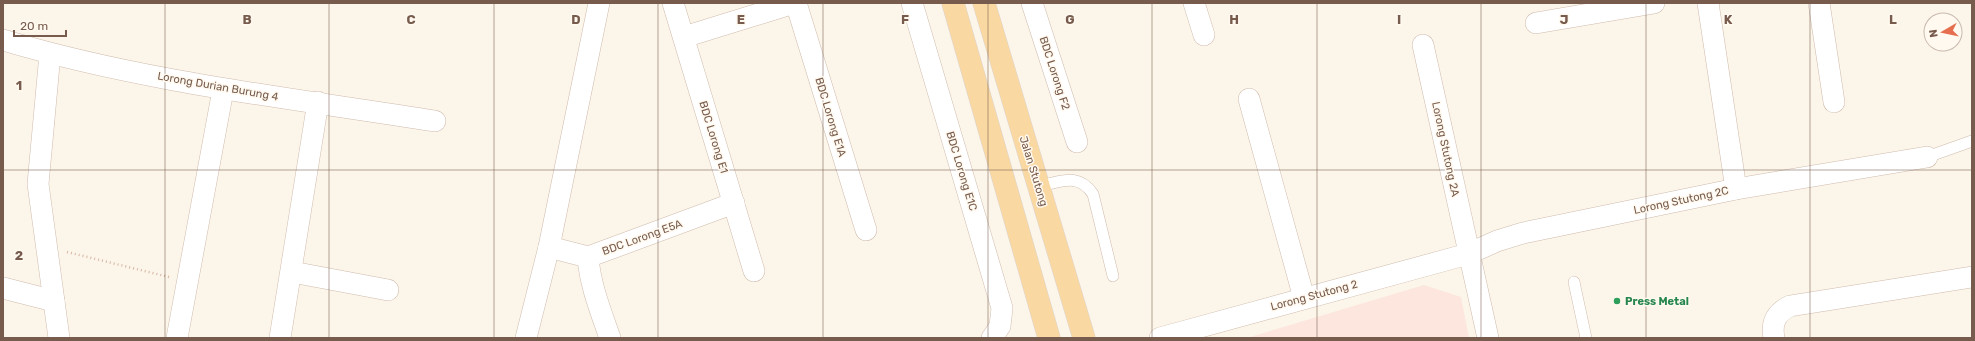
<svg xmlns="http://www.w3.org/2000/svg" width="1975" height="341" font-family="Rubik,sans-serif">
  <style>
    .commercial { fill: #fce6dd }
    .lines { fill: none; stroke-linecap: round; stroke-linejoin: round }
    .service-casing { stroke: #cfbcae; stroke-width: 12 }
    .minor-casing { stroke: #cfbcae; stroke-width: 22 }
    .primary-casing { stroke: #dcd4d0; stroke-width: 23 }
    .path { stroke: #d7b7a3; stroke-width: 2.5; stroke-dasharray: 1 3; stroke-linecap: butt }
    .service { stroke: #fff; stroke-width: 11 }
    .minor { stroke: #fff; stroke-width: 21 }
    .primary { stroke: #fad8a2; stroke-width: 22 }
    .grid { fill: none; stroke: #775b4c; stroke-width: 1; stroke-opacity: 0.55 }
    .leisure-dot { fill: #2e9e5b; stroke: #fff9f0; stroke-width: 1.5 }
    .labels { text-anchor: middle; stroke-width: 3; stroke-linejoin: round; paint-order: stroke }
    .street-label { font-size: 11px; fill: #775b4c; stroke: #fff9f0 }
    .leisure-label { font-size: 11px; font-weight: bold; fill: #27864d; stroke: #fff9f0; text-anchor: start }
    .grid-label { font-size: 13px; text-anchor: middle; font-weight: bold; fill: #775b4c; stroke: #fff9f0; stroke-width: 3; stroke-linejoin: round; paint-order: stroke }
  </style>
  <rect width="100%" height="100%" fill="#fcf5e9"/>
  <polygon class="commercial" points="1424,285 1461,297 1469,338 1247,338"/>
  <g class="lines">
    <defs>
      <g id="service">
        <polyline points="1927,157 1972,141"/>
        <path d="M1039,186C1061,182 1078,172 1093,194L1113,276"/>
        <polyline points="1574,282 1586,338"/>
      </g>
      <g id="minor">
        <polyline points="673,3 754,271"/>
        <polyline points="796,3 866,230"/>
        <polyline points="912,3 1002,308 1000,326 992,338"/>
        <polyline points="1032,3 1077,142"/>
        <polyline points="1194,3 1204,35"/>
        <polyline points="1819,3 1834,102"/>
        <polyline points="1536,23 1654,3"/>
        <polyline points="684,37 794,3"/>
        <path d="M3,40C144,82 290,98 435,121"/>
        <polyline points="1423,45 1488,338"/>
        <polyline points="50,54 38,184 59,338"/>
        <polyline points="1249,99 1304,298"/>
        <polyline points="1736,189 1927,157"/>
        <polyline points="549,247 588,257 734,203"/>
        <path d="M588,257C590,285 601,312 610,338"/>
        <polyline points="292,272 388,290"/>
        <polyline points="3,288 54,301"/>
        <polyline points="177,338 223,90"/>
        <polyline points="280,338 318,102"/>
        <polyline points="526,338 549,247 599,3"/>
        <polyline points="1160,338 1468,254 1497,241 1523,233 1736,189 1708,3"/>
        <path d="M1774,338C1771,323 1776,313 1790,306L1972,277"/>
      </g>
      <g id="primary">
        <polyline points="953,3 1049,338"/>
        <polyline points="984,3 1084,338"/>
      </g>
    </defs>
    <use href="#service" class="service-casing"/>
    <use href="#minor" class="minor-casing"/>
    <use href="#primary" class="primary-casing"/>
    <polyline class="path" points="67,252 169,277"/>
    <use href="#service" class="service"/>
    <use href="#minor" class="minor"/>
    <use href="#primary" class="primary"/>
  </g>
  <path class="grid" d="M165,3V338M329,3V338M494,3V338M658,3V338M823,3V338M988,3V338M1152,3V338M1317,3V338M1481,3V338M1646,3V338M1810,3V338M3,170H1972"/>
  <circle class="leisure-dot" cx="1617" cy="301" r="4"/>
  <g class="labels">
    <g class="street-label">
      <text transform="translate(1055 73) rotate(72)" y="4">BDC Lorong F2</text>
      <text transform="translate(218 86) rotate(10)" y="4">Lorong Durian Burung 4</text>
      <text transform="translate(831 117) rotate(73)" y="4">BDC Lorong E1A</text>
      <text transform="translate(714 137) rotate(73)" y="4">BDC Lorong E1</text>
      <text transform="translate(1446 149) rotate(78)" y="4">Lorong Stutong 2A</text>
      <text transform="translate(962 171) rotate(73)" y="4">BDC Lorong E1C</text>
      <text transform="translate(1034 171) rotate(73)" y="4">Jalan Stutong</text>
      <text transform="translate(1681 200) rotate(-12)" y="4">Lorong Stutong 2C</text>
      <text transform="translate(642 237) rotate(-20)" y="4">BDC Lorong E5A</text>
      <text transform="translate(1314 295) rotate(-15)" y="4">Lorong Stutong 2</text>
    </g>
    <g class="leisure-label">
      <text x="1625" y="305">Press Metal</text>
    </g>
  </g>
  <g class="grid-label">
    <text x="247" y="24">B</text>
    <text x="411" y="24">C</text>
    <text x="576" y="24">D</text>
    <text x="741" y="24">E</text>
    <text x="905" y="24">F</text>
    <text x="1070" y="24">G</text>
    <text x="1234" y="24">H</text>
    <text x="1399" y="24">I</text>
    <text x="1564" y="24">J</text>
    <text x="1728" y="24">K</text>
    <text x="1893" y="24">L</text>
    <text x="19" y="90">1</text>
    <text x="19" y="260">2</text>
  </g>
  <rect width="1975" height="341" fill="none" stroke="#775b4c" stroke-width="8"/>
  <g transform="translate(1943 32) rotate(261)"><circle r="19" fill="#fff9f0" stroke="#c9baae"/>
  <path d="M0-3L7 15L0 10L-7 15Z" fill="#e56f4f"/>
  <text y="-6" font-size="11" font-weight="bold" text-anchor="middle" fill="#775b4c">N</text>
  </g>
  <path d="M14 30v6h52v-6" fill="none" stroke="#775b4c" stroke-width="2"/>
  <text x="20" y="30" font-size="12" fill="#775b4c" stroke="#fff9f0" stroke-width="3" paint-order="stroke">20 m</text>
</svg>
